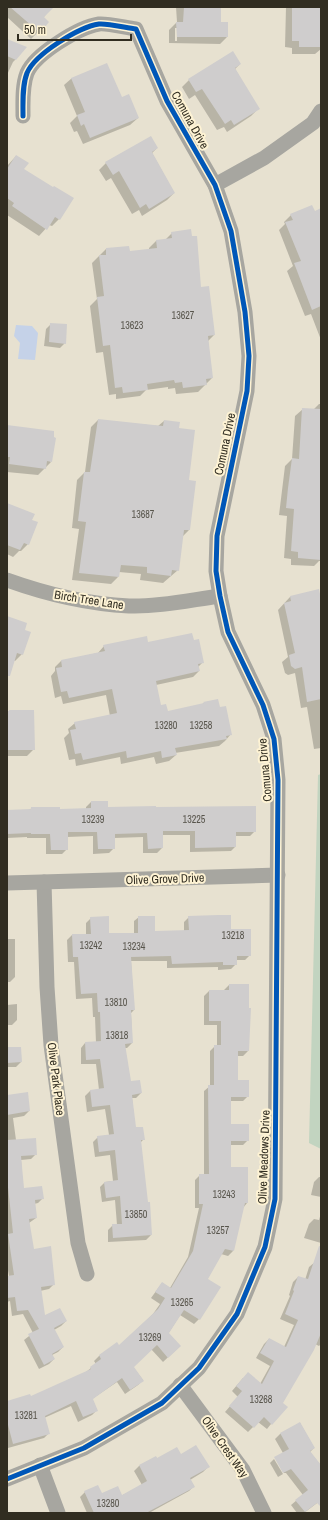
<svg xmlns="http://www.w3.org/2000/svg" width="328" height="1520" font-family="'Archivo Narrow',sans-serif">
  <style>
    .green { fill: #c2d4c0 }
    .water { fill: #c5d2e8 }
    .shadow { fill: #0003; fill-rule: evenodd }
    .building { fill: #cfcdcd }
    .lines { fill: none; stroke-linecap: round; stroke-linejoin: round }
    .street { stroke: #a7a6a0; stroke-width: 15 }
    .cycleway-casing { stroke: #fef3d4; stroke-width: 8 }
    .cycleway { stroke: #0057b8; stroke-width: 5 }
    .labels { text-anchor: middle; stroke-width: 4; stroke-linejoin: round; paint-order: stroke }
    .number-label { font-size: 10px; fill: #58554c }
    .street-label { font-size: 12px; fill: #312d21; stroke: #fef3d4 }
  </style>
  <rect width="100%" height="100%" fill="#e7e1d0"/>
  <polygon class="green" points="321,774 321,1149 309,1143 318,775"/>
  <polygon class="water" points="16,325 32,326 38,333 35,360 18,359 20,343 14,336"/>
  <g class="shadow">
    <polygon points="7,7 52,7 43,18 48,22 31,39 7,17"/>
    <path d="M176,7H221L220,23L227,37L220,44L169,43V30L177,22ZM175,28H177V41H175Z"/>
    <polygon points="286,7 321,7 321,49 315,54 292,54 292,48 285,47"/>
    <polygon points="7,40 16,59 13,62 7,75"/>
    <polygon points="240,64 235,69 258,109 251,116 227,132 224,127 217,130 195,95 189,99 182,87 189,80"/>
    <polygon points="72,78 122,99 138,118 130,125 83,144 77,131 74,132 70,123 77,116 64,85"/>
    <polygon points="157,148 152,153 174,193 167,200 142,216 139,210 132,214 111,178 106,181 99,170 106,163"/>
    <polygon points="16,156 23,169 59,219 52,226 49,225 39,236 7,215 7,166"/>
    <polygon points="321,209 321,340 311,314 305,316 287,271 293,266 279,230 285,224 284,222 291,215 314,212"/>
    <polygon points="172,233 200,288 214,335 208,341 212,378 198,392 176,394 175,388 168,389 168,387 146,390 140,396 116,399 116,394 109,395 103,352 96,353 90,306 97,299 92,263 106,249 129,252 149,250 149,248 156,241 165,240"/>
    <polygon points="51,324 65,343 60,348 44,346 46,329"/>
    <polygon points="319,404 321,404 321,561 319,561 314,566 291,565 291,559 284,558 287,516 279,515 285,466 292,459 295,416 303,409 313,410"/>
    <polygon points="7,420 8,420 8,426 51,462 38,475 7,472"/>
    <polygon points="98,420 158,426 164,421 178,429 187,481 189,530 182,537 178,570 163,583 140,580 141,574 119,572 118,577 111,584 72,580 79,529 72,528 77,480 85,472 91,427"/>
    <polygon points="7,504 31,520 28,544 21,551 19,551 13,557 7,554"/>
    <polygon points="319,596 321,596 321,748 314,749 307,707 301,708 295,673 288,675 285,673 282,662 288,657 278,610 290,597"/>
    <polygon points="7,617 24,630 22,654 15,661 13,660 7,666"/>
    <polygon points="193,641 203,662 198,667 199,671 193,677 156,685 160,706 167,712 201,705 204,703 219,708 231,734 225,741 219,746 175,753 176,755 169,761 156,764 154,757 121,764 120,757 76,766 75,759 69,760 64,738 69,733 68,729 75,723 110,716 106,695 63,704 61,696 55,698 51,676 55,671 55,667 61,661 98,653 104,646"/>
    <polygon points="7,711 34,749 27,756 7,756"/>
    <polygon points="91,802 107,808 155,808 255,831 250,836 235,836 235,847 231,851 190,852 190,835 162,835 162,848 157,853 143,853 143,837 114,838 114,848 109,853 93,854 93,836 67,837 67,849 62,854 46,854 46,838 27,838 27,837 7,838 7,811 29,810 32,808 59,810 86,809 86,807"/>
    <polygon points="139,917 154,932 184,931 184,922 189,917 230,930 250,955 245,960 236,960 236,964 231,969 218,970 218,967 167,968 167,961 131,961 134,1010 131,1013 132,1043 127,1048 125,1048 130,1082 141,1093 136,1098 132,1098 135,1128 144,1139 140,1143 151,1235 146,1240 108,1242 108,1230 113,1225 117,1225 115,1200 102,1202 100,1187 105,1182 113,1181 110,1155 95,1157 93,1142 98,1137 109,1135 105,1109 87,1112 85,1096 90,1091 99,1090 96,1064 81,1064 81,1048 85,1043 96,1043 95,1017 93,1017 92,998 76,999 74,962 68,962 67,940 72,935 86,935 86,923 91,918 108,934 134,934 134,921"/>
    <polygon points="7,939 15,939 15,977 10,982 7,982"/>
    <polygon points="229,985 248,1009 250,1009 248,1051 243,1056 237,1056 237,1081 248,1096 243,1101 230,1101 230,1125 248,1140 243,1145 230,1145 230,1168 247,1168 247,1203 243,1208 233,1251 228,1256 221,1254 207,1279 199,1319 194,1324 180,1315 168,1334 180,1346 163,1362 151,1349 133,1367 143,1380 138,1385 125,1394 117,1382 92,1399 97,1410 92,1415 78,1422 71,1406 44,1418 49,1433 44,1438 8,1448 7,1443 7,1402 30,1398 86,1372 96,1364 94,1361 99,1356 117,1344 119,1347 153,1314 160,1304 151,1298 162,1283 170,1288 188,1257 199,1208 195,1208 195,1180 200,1175 204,1175 204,1091 210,1086 210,1051 215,1046 217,1046 217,1025 204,1025 204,996 209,991 224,990"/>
    <polygon points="17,1004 17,1020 12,1025 7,1025 7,1005"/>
    <polygon points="7,1048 21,1062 16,1067 7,1067"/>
    <polygon points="7,1094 7,1096 29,1111 24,1116 13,1118 16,1140 36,1154 31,1159 21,1160 23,1189 43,1198 38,1203 34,1204 36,1218 29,1223 33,1250 54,1284 49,1289 40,1291 44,1317 66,1321 61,1326 54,1330 63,1347 58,1352 52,1355 54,1359 49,1364 39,1369 24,1340 33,1333 23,1314 12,1316 10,1301 7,1302 7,1277 9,1276 7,1265 7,1236 8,1235 7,1224"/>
    <polygon points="319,1177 321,1177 321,1197 311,1195 314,1182"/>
    <polygon points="321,1213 321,1344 319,1346 315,1344 282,1403 271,1424 267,1429 258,1422 248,1432 225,1412 238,1397 232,1391 243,1378 260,1384 270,1366 256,1358 264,1344 269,1339 284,1347 294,1325 280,1319 290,1296 289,1295 293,1282 298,1277 305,1280 309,1267 315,1262 321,1243 304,1238 309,1224 314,1219 319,1220"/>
    <polygon points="300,1423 314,1448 310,1452 321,1466 321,1500 304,1513 297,1513 291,1505 303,1495 286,1473 284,1473 276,1458 283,1453 275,1439 280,1434"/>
    <polygon points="181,1456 208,1467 203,1472 190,1480 194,1486 189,1491 149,1513 87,1513 80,1497 85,1492 121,1496 142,1485 134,1471 139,1466 156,1457 157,1459"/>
    <polygon points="274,1459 283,1474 278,1477 270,1463"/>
  </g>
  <g class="building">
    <polygon points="10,7 54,7 44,17 49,22 40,33"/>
    <polygon points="184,7 221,7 221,22 228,22 228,37 177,37 176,22 183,22"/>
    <polygon points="292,7 321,7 321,47 299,47 299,41 292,41"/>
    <polygon points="7,39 27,47 16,60 7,56"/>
    <polygon points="233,51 241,64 235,68 260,109 234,125 231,120 225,124 202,89 196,92 188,79"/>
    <polygon points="107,63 122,97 129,94 139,118 90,138 84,124 81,126 77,115 85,112 71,78"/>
    <polygon points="151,136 158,148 152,152 175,193 149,209 146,204 140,208 119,171 113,175 105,162"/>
    <polygon points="16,155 29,163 24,169 53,187 54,186 74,198 60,220 55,217 47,230 12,206 14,203 7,198 7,169"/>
    <polygon points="312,205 315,211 321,208 321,306 312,310 294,263 301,261 285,222 293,220 290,214"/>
    <polygon points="191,229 192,236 197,236 201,287 209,286 215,335 208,336 213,378 206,379 207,385 183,388 182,382 175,383 174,380 147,384 148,390 123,393 122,387 115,388 110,345 103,346 97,297 104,296 99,255 106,255 106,248 129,246 130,251 157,248 156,240 172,238 171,232"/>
    <polygon points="50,323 67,324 66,344 49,342"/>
    <polygon points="302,408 321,409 321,560 298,558 298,552 291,551 294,509 286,508 288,488 292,458 299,459"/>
    <polygon points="98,419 163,426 164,420 180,422 179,428 195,430 189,480 196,481 190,530 184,530 179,571 172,570 171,576 147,573 147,567 121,565 119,577 79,573 86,522 78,521 84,472 90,472"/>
    <polygon points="7,425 54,431 54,437 56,438 52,462 47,461 46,469 9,464 10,457 7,457"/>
    <polygon points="7,503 35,514 32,520 38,522 29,545 24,543 20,550 7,545"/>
    <polygon points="319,589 321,599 321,699 307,702 302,667 295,669 291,666 289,655 295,653 284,603 291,601 290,596"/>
    <polygon points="7,616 27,623 25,630 31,632 23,655 17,653 10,676 7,676"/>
    <polygon points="192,633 194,640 199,639 204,663 198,664 200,671 156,681 161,705 166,704 168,711 204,703 203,702 218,699 220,707 226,706 232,735 226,736 227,739 175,748 177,755 162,758 161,751 127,758 126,751 83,760 81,753 75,754 70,730 76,729 74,722 117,713 112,689 69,698 67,691 61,692 56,668 62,667 61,660 105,651 103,645 147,636 148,642"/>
    <polygon points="9,710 34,710 35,750 7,750 7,711 9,711"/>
    <polygon points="91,801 108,801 108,807 156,806 156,807 256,806 256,832 236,832 236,847 195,848 195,831 163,831 163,848 148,849 147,833 115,834 115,849 98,849 97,832 68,832 68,850 51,850 50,834 31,834 31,833 7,834 7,810 31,809 31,807 60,807 60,809 91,808"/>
    <polygon points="218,915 231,915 231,929 251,929 251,956 237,956 237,965 223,965 223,962 172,964 171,956 131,957 135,1010 131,1010 133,1043 125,1044 131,1081 140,1080 142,1093 132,1095 136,1127 143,1127 145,1140 141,1140 148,1202 150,1202 152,1235 113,1238 112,1224 122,1224 120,1196 106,1198 104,1182 118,1180 115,1150 99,1152 97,1136 114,1134 110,1105 92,1107 90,1090 104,1088 100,1059 86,1060 85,1042 101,1041 100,1012 98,1012 97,993 81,994 78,957 73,957 72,934 91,934 90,917 109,916 109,933 138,933 138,916 155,916 155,931 189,930 188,916"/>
    <polygon points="229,984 249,984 249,1008 251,1008 249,1051 238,1051 238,1080 249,1080 249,1097 231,1097 231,1124 249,1124 249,1141 231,1141 231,1167 248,1167 248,1203 245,1203 234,1251 225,1249 208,1279 221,1287 200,1320 184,1310 169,1333 181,1346 168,1358 157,1345 134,1367 144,1381 130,1390 122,1378 93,1399 98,1411 83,1417 76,1401 45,1416 50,1434 13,1444 7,1421 7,1401 30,1394 31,1396 91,1369 90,1367 101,1359 99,1355 117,1342 119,1345 158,1309 165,1298 155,1292 162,1282 171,1288 193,1251 203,1204 199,1204 199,1174 209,1174 208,1085 214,1085 214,1045 221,1045 221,1021 209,1021 209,990 229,990"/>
    <polygon points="7,1047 21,1047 22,1062 7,1063"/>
    <polygon points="28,1092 30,1111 7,1115 7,1095"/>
    <polygon points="36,1138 37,1155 21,1156 24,1188 42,1186 44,1199 35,1200 37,1218 29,1219 34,1249 51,1246 55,1285 41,1287 45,1315 60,1308 67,1321 54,1328 64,1347 52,1354 55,1359 44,1365 28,1334 39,1329 28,1310 17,1311 15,1297 7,1298 7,1276 14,1275 8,1234 13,1233 7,1178 7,1140"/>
    <polygon points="319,1246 321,1247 321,1333 314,1350 283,1403 288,1407 272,1425 264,1417 254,1428 229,1406 242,1391 236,1386 248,1372 262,1384 274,1361 260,1353 269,1338 286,1347 298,1320 285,1314 294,1291 293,1290 298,1276 308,1279"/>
    <polygon points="300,1422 315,1448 310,1451 321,1465 321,1507 317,1503 305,1512 295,1500 308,1490 291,1469 283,1473 274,1457 289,1449 280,1433"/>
    <polygon points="196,1445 210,1467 190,1478 195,1487 146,1513 94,1513 84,1491 98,1485 102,1493 118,1486 122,1495 147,1481 139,1465 156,1456 157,1458 177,1447 181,1454"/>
  </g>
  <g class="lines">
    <g class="street">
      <polyline points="215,185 264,158 313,123 321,111"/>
      <path d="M7,580C46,594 87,604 129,606C159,607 190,600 220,596"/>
      <polyline points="44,882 47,987 51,1045 78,1243 87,1274"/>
      <polyline points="7,883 278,875"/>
      <polyline points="180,1385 243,1470 264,1513"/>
      <polyline points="40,1465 58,1513"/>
      <path d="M7,1479L84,1448L162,1403L199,1368L237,1314L265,1247L275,1199L278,780L274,739L263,705L228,632L220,596L216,571L217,536L247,391L249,356L245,312L231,231L215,185L167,101L136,29C127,28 107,23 99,24C79,27 35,54 27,73C22,86 23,102 23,116"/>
    </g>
    <defs>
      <path id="cycleway" d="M7,1479L84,1448L162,1403L199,1368L237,1314L265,1247L275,1199L278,780L274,739L263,705L228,632L220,596L216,571L217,536L247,391L249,356L245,312L231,231L215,185L167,101L136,29C127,28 107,23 99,24C79,27 35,54 27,73C22,86 23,102 23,116"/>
    </defs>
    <use href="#cycleway" class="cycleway-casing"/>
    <use href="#cycleway" class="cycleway"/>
  </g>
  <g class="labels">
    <g class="number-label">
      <text x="183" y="319">13627</text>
      <text x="132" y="329">13623</text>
      <text x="143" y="518">13687</text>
      <text x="166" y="729">13280</text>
      <text x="201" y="729">13258</text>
      <text x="93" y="823">13239</text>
      <text x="194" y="823">13225</text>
      <text x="233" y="939">13218</text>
      <text x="91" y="949">13242</text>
      <text x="134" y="950">13234</text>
      <text x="116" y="1006">13810</text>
      <text x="117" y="1039">13818</text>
      <text x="224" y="1198">13243</text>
      <text x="136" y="1218">13850</text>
      <text x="218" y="1234">13257</text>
      <text x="182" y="1306">13265</text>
      <text x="150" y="1341">13269</text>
      <text x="261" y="1403">13268</text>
      <text x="26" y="1419">13281</text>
      <text x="108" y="1507">13280</text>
    </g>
    <g class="street-label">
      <text transform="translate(190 120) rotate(61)" y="4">Comuna Drive</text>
      <text transform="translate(225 444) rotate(-78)" y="4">Comuna Drive</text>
      <text transform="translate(89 600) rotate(9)" y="4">Birch Tree Lane</text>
      <text transform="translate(265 770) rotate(-95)" y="4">Comuna Drive</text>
      <text transform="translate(165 879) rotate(-2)" y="4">Olive Grove Drive</text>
      <text transform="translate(56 1079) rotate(83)" y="4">Olive Park Place</text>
      <text transform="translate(264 1157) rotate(-88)" y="4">Olive Meadows Drive</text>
      <text transform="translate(225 1447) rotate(55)" y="4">Olive Crest Way</text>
    </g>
  </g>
  <rect width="328" height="1520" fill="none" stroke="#312d21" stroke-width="16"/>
  <path d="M18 34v6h113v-6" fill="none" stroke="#312d21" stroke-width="2"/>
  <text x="24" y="34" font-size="12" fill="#312d21" stroke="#fef3d4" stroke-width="3" paint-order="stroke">50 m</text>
</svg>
